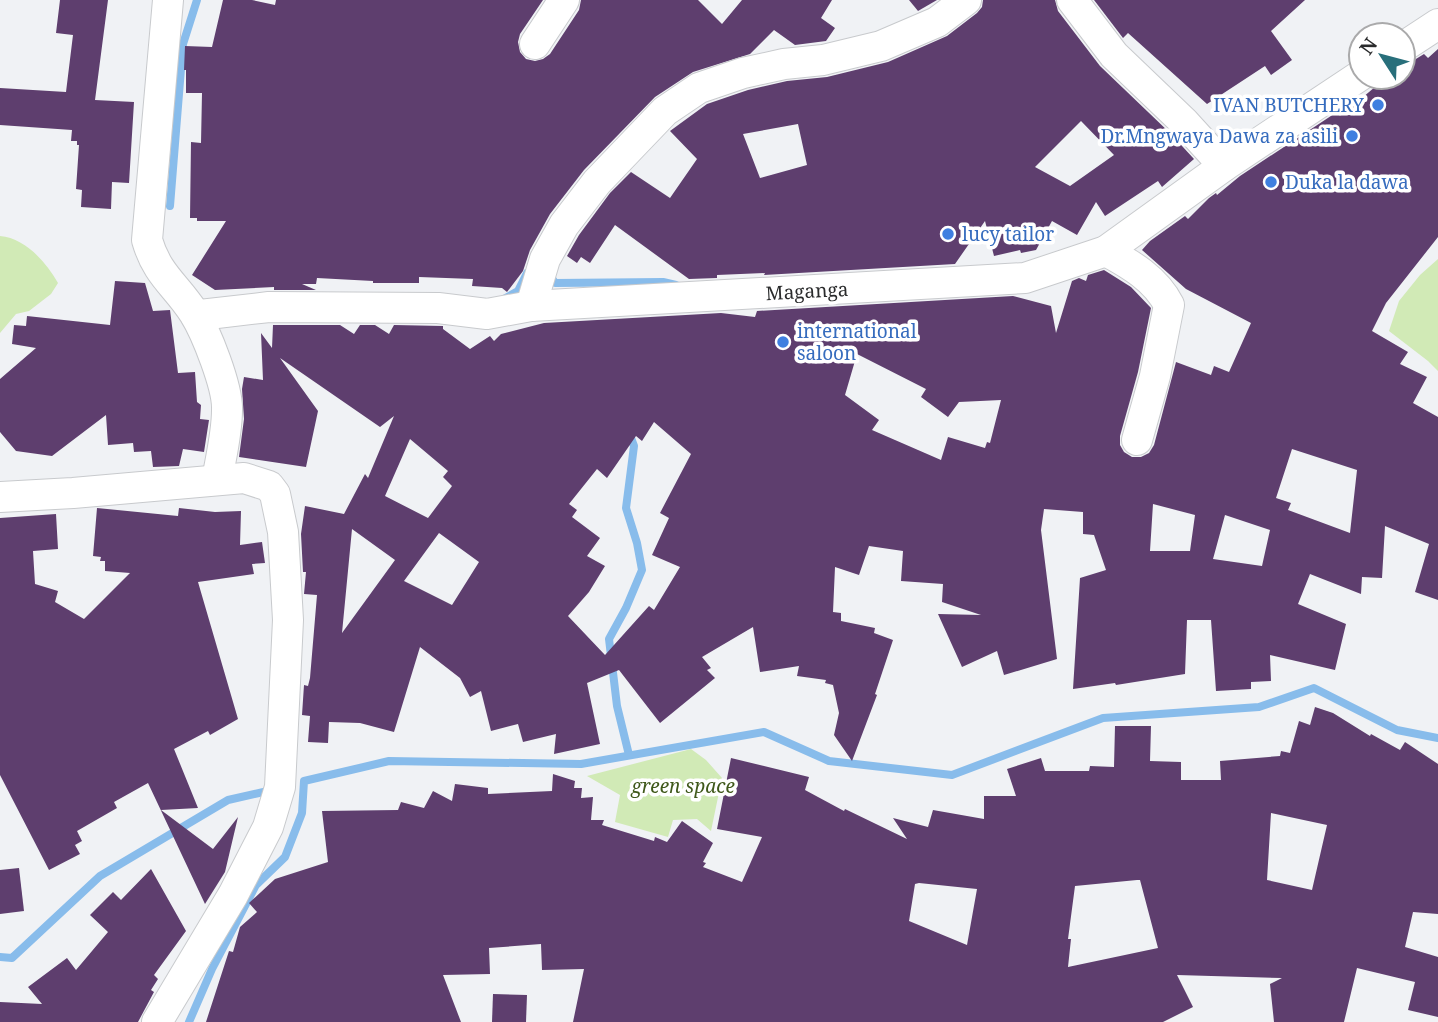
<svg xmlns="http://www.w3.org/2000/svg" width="1438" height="1022" font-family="'Noto Serif',serif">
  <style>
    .green { fill: #d1eab6 }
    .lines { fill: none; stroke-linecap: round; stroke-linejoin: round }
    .stream { stroke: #88bceb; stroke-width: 8 }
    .building { fill: #5e3e6e; fill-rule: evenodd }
    .minor-casing { stroke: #c8cacd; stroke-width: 32 }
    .minor { stroke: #fff; stroke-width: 30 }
    .shop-dot { fill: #3f7fe0; stroke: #fff; stroke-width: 2.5 }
    .labels { text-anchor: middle; stroke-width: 7; stroke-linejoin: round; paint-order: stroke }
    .shop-label { font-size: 19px; fill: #366cbe; stroke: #fff; text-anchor: start }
    .street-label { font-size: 19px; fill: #2a2b2c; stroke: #fff }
    .park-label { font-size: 19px; font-style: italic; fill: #3f581a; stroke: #fff }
  </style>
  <rect width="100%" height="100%" fill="#f0f2f5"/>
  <g class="green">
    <path d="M0,236C25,238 46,262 58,283L51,294L29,311L16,314L0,333Z"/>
    <polygon points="1438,259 1438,371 1428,361 1389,331 1399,301 1420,275"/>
    <polygon points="691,749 706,760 722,778 711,831 697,819 673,820 668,837 615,822 620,795 587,776"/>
  </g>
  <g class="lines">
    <g class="stream">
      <polyline points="170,206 183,44 197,0"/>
      <polyline points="550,275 555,283 663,282 676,285"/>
      <polyline points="504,299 518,291 527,273"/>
      <polyline points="625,434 631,438 634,446 626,508 637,543 642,570 626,608 609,639 617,706 629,755"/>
      <polyline points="0,957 12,958 100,876 228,800 268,791"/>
      <polyline points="189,1022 212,969 256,885 285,857 302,813 304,781 389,761 581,764 764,732 829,761 952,775 1103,718 1259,707 1314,688 1397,730 1438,738"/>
    </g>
  </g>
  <g class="building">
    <polygon points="60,0 108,0 95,100 134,102 129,183 112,182 111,209 81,207 82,190 76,189 79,145 77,145 77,141 71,141 72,130 0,125 0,88 66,92 73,35 56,33"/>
    <polygon points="223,0 252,0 275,5 276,0 543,0 520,34 518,42 520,52 526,59 535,61 543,59 550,54 579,10 581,0 698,0 722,24 742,0 832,0 821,18 835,28 826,41 795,45 774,30 750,54 693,72 655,97 584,170 550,214 530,250 523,271 507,292 502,288 472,286 473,279 419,277 419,283 373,283 373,281 317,278 316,284 302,284 316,290 274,290 274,287 215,290 192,275 226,221 197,221 197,218 190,218 191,142 201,143 202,93 186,93 186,70 184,70 185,46 212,47"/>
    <polygon points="909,0 937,0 918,11"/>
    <path d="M983,0H1055L1058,11L1100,66L1171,134L1194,159L1162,187L1158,181L1105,216L1096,202L1077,235L1052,221L1036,250L1021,253L1020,250L994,256L985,221L955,264L764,275L765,273L717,275V278L689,279L615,225L590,263L581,257L577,263L567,256L579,235L610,193L631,172L670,198L697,159L670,131L707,104L748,90L787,81L827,77L888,62L947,36L977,13L982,7ZM1081,121L1114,155L1070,186L1035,167ZM798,124L807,165L760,178L743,134Z"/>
    <polygon points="1094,0 1305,0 1271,31 1292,60 1271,75 1265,66 1207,104 1128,33 1123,38"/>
    <path d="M1438,49V237L1386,303L1372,331L1408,352L1400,364L1427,377L1413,403L1438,417V600L1415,592L1429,544L1385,526L1382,578L1362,577L1361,594L1310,574L1298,604L1346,624L1335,670L1270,655L1271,681L1251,682V689L1216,691L1211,620H1187L1185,674L1116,685L1115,683L1073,689L1080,578L1106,570L1094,535L1083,534V512L1044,509L1041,530L1057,659L1004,675L997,651L962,667L938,614L981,615L942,602L943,584L901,581L903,551L869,546L859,575L835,567L833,612L841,613V621L875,628L874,633L893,640L875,694L877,695L852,761L834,735L839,713L833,685L825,683L826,680L797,676L799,666L760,672L753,627L702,657L711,668L707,670L715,678L660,723L619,670L587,683L600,744L554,754L556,734L523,742L518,724L491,731L481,691L470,697L460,678L420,647L394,732L360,723L329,722L328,743L308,742L310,716L302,715L304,685L308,686L310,678L317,595L304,594L306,572H303L301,534L305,506L344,514L365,474L368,478L394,416L380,427L280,358L318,411L306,467L239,457L244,419L242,389L244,377L263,380L261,333L272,348L273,325H340L354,334L360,325H375L389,334L394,325L443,326V329L470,349L490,336L494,341L501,334L544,323L721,313L755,317L757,311L1013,296L1051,306L1056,333L1072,281L1079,278L1086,281L1088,275L1104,270L1131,287L1151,308L1138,372L1120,436V445L1124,452L1132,457H1141L1149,453L1154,445L1176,362L1211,375L1214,366L1229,372L1251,323L1186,289L1142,250L1150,241L1185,216L1188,219L1209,198L1216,193L1217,195L1240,176L1346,106L1349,109L1382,81L1386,86L1396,77H1403V70L1411,62L1424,54L1428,58ZM857,354L926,389L921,397L948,417L959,402L1001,400L990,443L987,442L985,448L948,437L941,460L872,430L879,420L845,395ZM654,422L691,454L660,513L669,518L652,555L680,567L654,610L649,606L605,655L568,616L589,592L605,566L587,556L600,538L572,517L577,510L569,504L597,469L607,478L636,436L642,441ZM410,439L448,471L443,477L452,486L428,518L385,496ZM1292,449L1357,470L1350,533L1288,510L1291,503L1276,498ZM1153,504L1195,515L1190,551H1150ZM1225,515L1270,530L1262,566L1213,559ZM352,529L395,560L342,633ZM439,533L479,562L452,605L404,581Z"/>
    <polygon points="115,281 145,283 153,311 170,310 178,373 195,372 197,402 201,405 200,419 209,420 204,452 183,449 179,466 153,467 151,451 134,452 133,443 108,445 106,415 52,456 16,451 0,432 0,379 36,348 12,344 14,325 26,326 27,316 110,325"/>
    <polygon points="97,508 178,516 179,508 215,512 241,511 240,545 262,542 265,563 252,564 254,574 198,582 238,719 210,735 208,731 174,749 198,808 161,810 213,849 238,817 225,872 205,904 148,783 114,802 117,808 77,831 82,841 75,845 80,854 49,870 0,775 0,518 56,514 58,549 33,551 35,584 58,591 55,602 84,619 130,573 105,571 105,561 100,561 101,557 93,556"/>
    <path d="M1315,707L1333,713L1370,736L1371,734L1400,750L1405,742L1438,764V914L1413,912L1405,947L1438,957V1017L1408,1010L1415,982L1357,968L1344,1022H1274L1270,984L1282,978L1177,975L1193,1007L1163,1022H573L584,969L542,970L541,944L489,948L490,974L443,975L461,1022H206L229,951L233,952L240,927L257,912L249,903L275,879L328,862L322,811L398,810L401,802L424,808L433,791L452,801L455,784L488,788V794L552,791L553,774L575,781L574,788H582L581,798L593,797L591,820H604L602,825L654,841L655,837L667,842L682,821L713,843L703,862L706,863L703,867L742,882L762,837L717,829L731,758L809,777L805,790L844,811L845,809L907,839L893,818L928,827L933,810L984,819V796H1016L1007,769L1041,758L1045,771H1089L1090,766L1114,767L1115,726H1151L1150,761L1181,762V780H1221L1220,761L1280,756L1281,751L1290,753L1299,721L1310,725ZM1271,813L1327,825L1312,890L1267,880ZM1137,880H1140L1158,948L1068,967L1071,939H1068L1075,886ZM919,883L977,889L967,945L909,921L915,884Z"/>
    <polygon points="19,868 24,911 0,914 0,870"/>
    <polygon points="151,869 186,931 154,975 158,979 151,990 154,992 138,1022 0,1022 0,1002 42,1004 28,987 67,958 76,970 108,932 90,915 113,892 121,900"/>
    <polygon points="493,994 527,995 526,1022 492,1022"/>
  </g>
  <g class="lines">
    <defs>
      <g id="minor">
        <path d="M168,0L147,240C157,275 176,285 194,313C206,332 228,387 227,410C227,433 221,457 217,480"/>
        <polyline points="1072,0 1114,55 1184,122 1224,166"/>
        <polyline points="535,44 564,0"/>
        <polyline points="1403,47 1438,24"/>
        <path d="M1106,251C1130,264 1156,279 1169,305L1155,376L1137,440"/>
        <polyline points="531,306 545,259 564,225 597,182 665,111 699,88 743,73 784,64 823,60 881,46 937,22 966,0"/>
        <polyline points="195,314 200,315 269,307 438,308 487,314 531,306 1025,278 1106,251 1224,166 1361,75"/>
        <polyline points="0,497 73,493 244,478 269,486 275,494 283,532 288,620 280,787 268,827 233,895 157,1022"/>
      </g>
    </defs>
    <use href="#minor" class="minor-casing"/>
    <use href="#minor" class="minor"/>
  </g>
  <g class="shop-dot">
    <circle cx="1378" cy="105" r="7"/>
    <circle cx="1352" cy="136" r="7"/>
    <circle cx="1271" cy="182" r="7"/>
    <circle cx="948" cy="234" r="7"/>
    <circle cx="783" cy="342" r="7"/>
  </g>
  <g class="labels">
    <g class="shop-label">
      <text x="1364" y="112" text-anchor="end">IVAN BUTCHERY</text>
      <text x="1338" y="143" text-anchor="end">Dr.Mngwaya Dawa za asili</text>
      <text x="1285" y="189">Duka la dawa</text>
      <text x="962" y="241">lucy tailor</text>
      <text x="797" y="338">international<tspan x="797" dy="22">saloon</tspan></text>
    </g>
    <g class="street-label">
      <text transform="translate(807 291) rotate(-3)" y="7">Maganga</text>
    </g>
    <g class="park-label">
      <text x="683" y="793">green space</text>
    </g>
  </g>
  <g transform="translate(1382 56) rotate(306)"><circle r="33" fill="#ffffff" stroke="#aaaaab" stroke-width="2"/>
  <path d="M0-5L12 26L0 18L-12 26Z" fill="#286f7b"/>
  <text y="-10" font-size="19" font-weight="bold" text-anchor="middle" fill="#2a2b2c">N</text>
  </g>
</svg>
